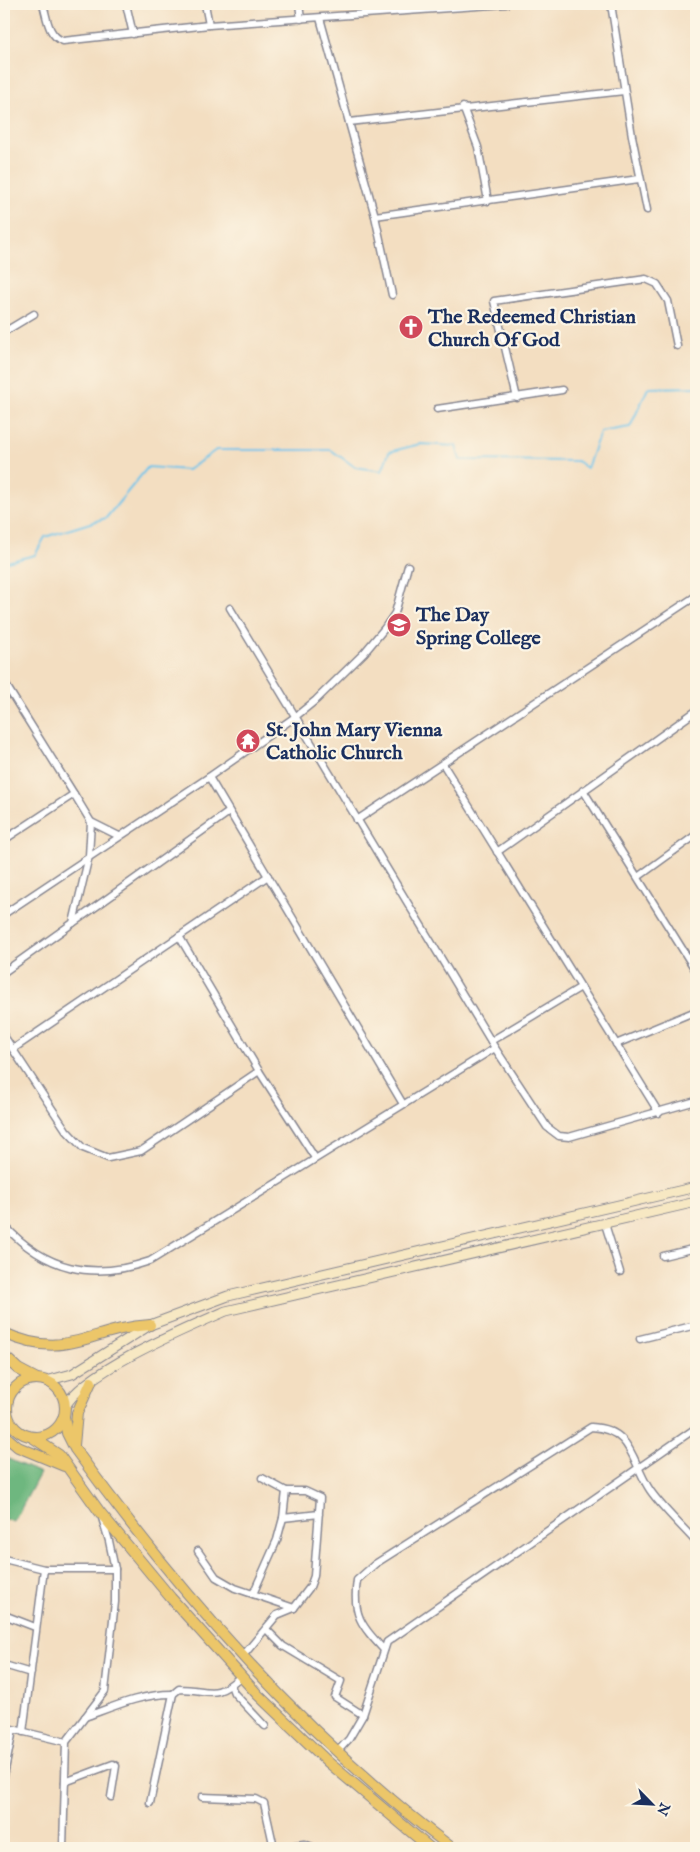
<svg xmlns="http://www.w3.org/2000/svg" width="700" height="1852" font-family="'IM FELL English',serif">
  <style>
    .forest { fill: #6eb77f; stroke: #44736e }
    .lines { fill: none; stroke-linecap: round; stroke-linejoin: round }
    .stream { stroke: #6dc4ea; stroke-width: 2 }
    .minor-casing { stroke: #878690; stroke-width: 9 }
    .secondary-casing { stroke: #878690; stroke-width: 11 }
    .primary-casing { stroke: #878690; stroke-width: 12 }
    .minor { stroke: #fff; stroke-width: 6 }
    .secondary { stroke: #f7e8c3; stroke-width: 9 }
    .primary { stroke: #ecc669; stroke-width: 10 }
    .labels { text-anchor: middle; stroke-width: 4.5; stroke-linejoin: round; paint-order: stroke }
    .poi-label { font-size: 20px; font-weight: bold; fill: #1b2f5e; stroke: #fcf5e5; text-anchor: start }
  </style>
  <rect width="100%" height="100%" fill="#fcf5e5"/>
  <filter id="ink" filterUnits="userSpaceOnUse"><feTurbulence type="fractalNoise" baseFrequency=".02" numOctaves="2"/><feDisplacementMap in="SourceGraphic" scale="10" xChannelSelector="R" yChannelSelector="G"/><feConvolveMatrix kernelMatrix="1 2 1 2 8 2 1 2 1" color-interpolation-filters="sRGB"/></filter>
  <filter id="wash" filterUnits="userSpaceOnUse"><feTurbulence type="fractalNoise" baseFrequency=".0096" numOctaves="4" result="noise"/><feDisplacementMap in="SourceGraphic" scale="20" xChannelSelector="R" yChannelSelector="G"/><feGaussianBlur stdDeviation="1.12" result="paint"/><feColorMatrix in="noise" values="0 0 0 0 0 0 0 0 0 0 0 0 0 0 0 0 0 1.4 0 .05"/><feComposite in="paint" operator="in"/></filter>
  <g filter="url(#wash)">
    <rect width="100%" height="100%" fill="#f3dec1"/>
    <polygon class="forest" points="4,1457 40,1473 14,1522 4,1519"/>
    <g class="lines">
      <polyline class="stream" points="4,560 7,562 35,555 45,537 106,518 148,467 188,470 216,450 331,450 355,467 382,471 389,452 420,444 456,446 460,460 577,461 587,468 600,432 630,427 648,388 696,387"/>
    </g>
  </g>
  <g filter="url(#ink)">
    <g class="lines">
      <defs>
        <g id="minor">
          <path d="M43,4C47,18 48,36 63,41L209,25L506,4"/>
          <polyline points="126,4 133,34"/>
          <polyline points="205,4 209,25"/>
          <polyline points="299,4 301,19"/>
          <polyline points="611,4 632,136 647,210"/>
          <polyline points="320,18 375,216 392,295"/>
          <polyline points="463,107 478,147 488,201"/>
          <polyline points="349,122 624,91"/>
          <polyline points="375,216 639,179"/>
          <polyline points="4,332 34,314"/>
          <polyline points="517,398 494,301 646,279 657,284 668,301 677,346"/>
          <polyline points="437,409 562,390"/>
          <polyline points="230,608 495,1048 547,1127 559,1136 569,1137 696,1101"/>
          <polyline points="4,682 74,794"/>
          <polyline points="443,764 659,1113"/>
          <polyline points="209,777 403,1104"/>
          <polyline points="583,790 696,971"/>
          <polyline points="357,820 696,596"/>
          <polyline points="91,822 119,836"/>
          <polyline points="4,840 74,794 91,822 89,856 73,923"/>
          <polyline points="497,852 696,711"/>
          <polyline points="638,877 696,835"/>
          <polyline points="4,914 209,777 295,717 316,700 364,653 384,629 395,613 408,566"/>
          <polyline points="179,936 259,1071 315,1158"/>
          <polyline points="4,972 229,812"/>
          <polyline points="4,1036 66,1130 83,1148 108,1158 141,1151 259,1071"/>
          <polyline points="491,1041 581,987"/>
          <polyline points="616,1044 696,1011"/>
          <polyline points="13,1049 268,876"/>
          <polyline points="605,1224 620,1272"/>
          <path d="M4,1225C45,1270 92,1281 150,1261L495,1048"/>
          <polyline points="663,1256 696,1248"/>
          <polyline points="640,1339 696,1325"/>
          <polyline points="262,1478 286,1491"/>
          <polyline points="198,1551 216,1577 235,1588 294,1608"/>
          <polyline points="4,1559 44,1569 115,1569"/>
          <polyline points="253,1594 277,1540 283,1518"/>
          <polyline points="4,1615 35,1627"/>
          <polyline points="267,1630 283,1646 341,1681 335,1697 363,1715"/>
          <path d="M384,1650C361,1625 352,1615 357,1580L375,1564L591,1427C631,1429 631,1458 648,1487C658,1504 682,1526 696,1542"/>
          <polyline points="242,1657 277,1615 294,1608 310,1587 314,1576 320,1498 305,1491 286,1491 283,1518 319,1514"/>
          <polyline points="4,1665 31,1673"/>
          <polyline points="231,1685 234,1693 265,1726"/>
          <path d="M85,1717C115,1706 141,1694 173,1694"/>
          <polyline points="4,1727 66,1742"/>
          <polyline points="23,1732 44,1569"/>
          <polyline points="337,1752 349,1739 363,1715 387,1642 696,1428"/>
          <polyline points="4,1775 13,1730"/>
          <polyline points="65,1782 113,1764 116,1766 111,1797"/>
          <polyline points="202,1797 256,1799 264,1803 274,1848"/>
          <path d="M150,1803L173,1694L179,1689C210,1689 214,1701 241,1676"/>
          <polyline points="63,1848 66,1742 105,1691 115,1602 115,1569 109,1541 102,1518"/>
          <polyline points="275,1848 304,1844 315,1848"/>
        </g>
        <g id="secondary">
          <polyline points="46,1381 72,1374 150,1325 228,1296 696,1187"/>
          <path d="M65,1407C82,1372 189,1327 226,1311L696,1202"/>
        </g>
        <g id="primary">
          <path d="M4,1333C67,1362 90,1328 150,1325"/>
          <polyline points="4,1356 18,1369 37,1379"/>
          <circle cx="36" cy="1408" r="29"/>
          <path d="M64,1416L67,1433L75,1449C183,1598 304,1736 452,1848"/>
          <polyline points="4,1435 18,1447 64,1466"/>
          <polyline points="32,1437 59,1455 99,1511 171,1598 258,1695 328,1762 430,1848"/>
          <polyline points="74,1445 77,1413 91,1382"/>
        </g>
      </defs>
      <use href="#minor" class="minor-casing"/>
      <use href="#secondary" class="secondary-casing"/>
      <use href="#primary" class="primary-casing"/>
      <use href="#minor" class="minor"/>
      <use href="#secondary" class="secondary"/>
      <use href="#primary" class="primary"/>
    </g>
  </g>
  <defs>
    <symbol id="church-disc" viewBox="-11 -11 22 22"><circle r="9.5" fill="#d1495b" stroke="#fcf5e5"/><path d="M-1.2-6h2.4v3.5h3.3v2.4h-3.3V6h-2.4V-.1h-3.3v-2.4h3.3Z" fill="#fff"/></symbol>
    <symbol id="school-disc" viewBox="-11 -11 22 22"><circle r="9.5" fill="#d1495b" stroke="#fcf5e5"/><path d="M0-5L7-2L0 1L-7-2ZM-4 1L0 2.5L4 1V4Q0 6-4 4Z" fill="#fff"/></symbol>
    <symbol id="temple-disc" viewBox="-11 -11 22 22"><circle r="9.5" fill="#d1495b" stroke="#fcf5e5"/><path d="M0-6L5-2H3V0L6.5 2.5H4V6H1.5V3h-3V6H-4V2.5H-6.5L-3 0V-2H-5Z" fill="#fff"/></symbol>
  </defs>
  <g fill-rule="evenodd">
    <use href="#church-disc" x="397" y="313" width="28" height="28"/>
    <use href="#school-disc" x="385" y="611" width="28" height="28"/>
    <use href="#temple-disc" x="234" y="727" width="28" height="28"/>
  </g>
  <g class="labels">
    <g class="poi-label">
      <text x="428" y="323">The Redeemed Christian<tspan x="428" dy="23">Church Of God</tspan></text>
      <text x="416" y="621">The Day<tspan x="416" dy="23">Spring College</tspan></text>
      <text x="266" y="736">St. John Mary Vienna<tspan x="266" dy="23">Catholic Church</tspan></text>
    </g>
  </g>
  <rect width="700" height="1852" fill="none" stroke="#fcf5e5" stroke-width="20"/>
  <g transform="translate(652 1804) rotate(114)" stroke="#fcf5e5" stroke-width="4" paint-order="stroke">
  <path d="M0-4L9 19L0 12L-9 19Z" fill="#1b2f5e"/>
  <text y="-8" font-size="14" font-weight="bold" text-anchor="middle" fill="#1b2f5e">N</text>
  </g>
</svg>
